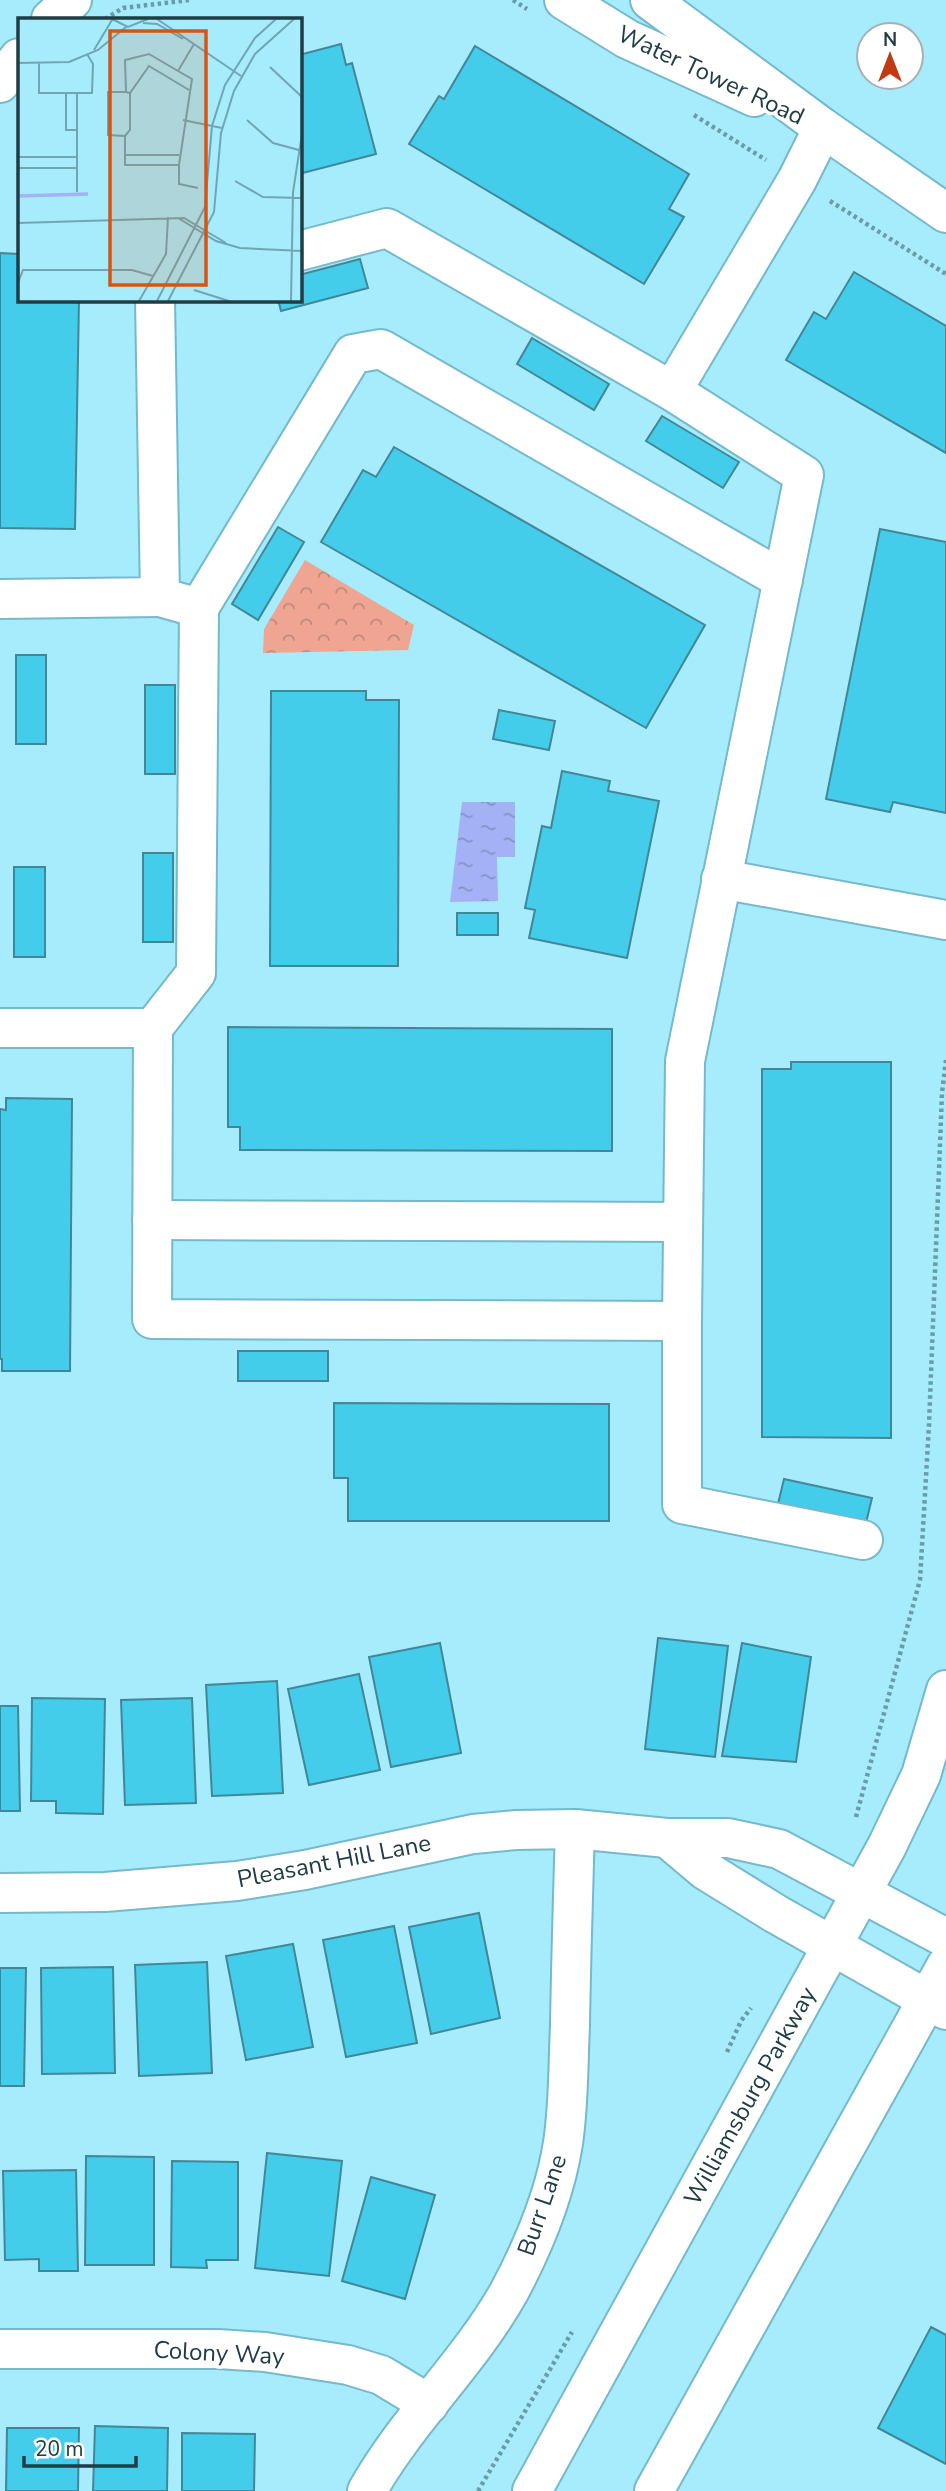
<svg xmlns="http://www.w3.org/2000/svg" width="946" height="2491" font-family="'Nunito Sans',sans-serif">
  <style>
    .park { fill: url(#park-crowns) }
    .water { fill: url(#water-ripples) }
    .building { fill: #43cdea; stroke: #428797; stroke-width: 2 }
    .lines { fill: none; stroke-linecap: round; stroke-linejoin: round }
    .minor-casing { stroke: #75b9ca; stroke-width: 42 }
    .path { stroke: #699ca9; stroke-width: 4.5; stroke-dasharray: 3.5 3.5; stroke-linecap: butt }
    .minor { stroke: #fff; stroke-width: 38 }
    .labels { text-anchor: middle; stroke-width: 7; stroke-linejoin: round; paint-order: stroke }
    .street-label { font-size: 24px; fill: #203d44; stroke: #fff }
    .inset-river { fill: none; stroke: #a4b1f5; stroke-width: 3.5 }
    .inset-road { fill: none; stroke: #70a6b3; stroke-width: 2 }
    .view { fill: #d45612; fill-opacity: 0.15; stroke: #d45612; stroke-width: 3.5 }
    .inset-edge { fill: none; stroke: #203d44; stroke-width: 3.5 }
  </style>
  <defs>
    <pattern id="park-crowns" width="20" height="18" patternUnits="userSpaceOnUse" patternTransform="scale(1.75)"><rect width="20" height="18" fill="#efa592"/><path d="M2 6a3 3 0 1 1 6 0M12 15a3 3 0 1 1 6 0" fill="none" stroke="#c18879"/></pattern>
    <pattern id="water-ripples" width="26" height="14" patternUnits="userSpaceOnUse" patternTransform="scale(1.75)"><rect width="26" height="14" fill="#a4b1f5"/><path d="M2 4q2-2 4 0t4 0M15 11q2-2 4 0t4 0" fill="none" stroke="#8591c8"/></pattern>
  </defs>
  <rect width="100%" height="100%" fill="#a6ecfd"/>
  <polygon class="park" points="305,560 414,625 408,650 263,653 264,629"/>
  <polygon class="water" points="462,802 515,802 515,857 497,857 498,901 450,902"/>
  <g class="building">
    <polygon points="341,44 346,65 352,63 376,154 299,174 299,55"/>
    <polygon points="475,46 689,174 669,209 684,217 644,284 409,144 439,96 444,99"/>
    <polygon points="0,253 19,254 19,299 79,299 75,529 0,528"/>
    <polygon points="360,259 368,288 281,311 278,299 299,299 299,275"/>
    <polygon points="854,272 946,326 946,453 786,360 814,312 826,319"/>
    <polygon points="532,338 609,384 594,410 517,364"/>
    <polygon points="662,416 739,462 723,488 646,441"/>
    <polygon points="394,447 705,625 646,728 321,542 363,470 376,477"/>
    <polygon points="278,527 304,542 258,620 232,604"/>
    <polygon points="880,529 946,542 946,813 893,802 890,812 826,799"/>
    <rect x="16" y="655" width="30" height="89"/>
    <rect x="145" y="685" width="30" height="89"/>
    <polygon points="271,691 366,691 366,700 399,700 398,966 270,966"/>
    <polygon points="499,710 555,721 549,750 493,739"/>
    <polygon points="562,771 610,781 608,791 659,801 627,958 529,938 535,910 525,908 542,826 551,828"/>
    <rect x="143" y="853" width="30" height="89"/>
    <rect x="14" y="867" width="31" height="90"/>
    <rect x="457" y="913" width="41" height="22"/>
    <polygon points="228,1027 612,1029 612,1151 240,1150 240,1127 228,1127"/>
    <polygon points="791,1062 891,1062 891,1438 762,1437 762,1069 791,1069"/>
    <polygon points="6,1098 72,1099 70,1371 2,1371 2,1359 0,1359 0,1109 6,1110"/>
    <rect x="238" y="1351" width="90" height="30"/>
    <polygon points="334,1403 609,1404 609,1521 348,1521 348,1478 334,1478"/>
    <polygon points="784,1479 872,1498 865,1527 777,1508"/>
    <polygon points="658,1638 728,1646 715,1757 645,1749"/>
    <polygon points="440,1643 461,1753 391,1767 369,1657"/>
    <polygon points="742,1643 811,1657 796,1762 722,1756"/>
    <polygon points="359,1674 380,1770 309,1785 288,1689"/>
    <polygon points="277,1681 283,1793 212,1796 206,1685"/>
    <polygon points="32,1698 105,1699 103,1814 56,1813 56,1801 31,1801"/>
    <polygon points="192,1698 196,1803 125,1805 121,1700"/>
    <polygon points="0,1706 18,1706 20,1811 0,1811"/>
    <polygon points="479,1913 500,2018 431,2034 409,1927"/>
    <polygon points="394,1926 417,2043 346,2057 323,1940"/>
    <polygon points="293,1944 313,2047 246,2060 226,1956"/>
    <polygon points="207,1962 212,2073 139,2076 135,1965"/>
    <polygon points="113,1967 115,2073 42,2074 41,1968"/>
    <polygon points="0,1968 26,1968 24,2086 0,2086"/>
    <polygon points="267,2153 342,2161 329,2276 255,2268"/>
    <polygon points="86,2156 154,2157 154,2265 85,2265"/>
    <polygon points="172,2161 238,2162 238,2260 206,2260 207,2268 171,2267"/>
    <polygon points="76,2170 78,2271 39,2271 39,2259 5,2260 3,2171"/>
    <polygon points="371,2177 435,2195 405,2299 342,2281"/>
    <polygon points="931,2327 946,2335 946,2464 878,2428"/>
    <polygon points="95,2426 168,2428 167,2491 93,2491"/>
    <polygon points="7,2428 79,2428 78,2491 6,2491"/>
    <polygon points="182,2433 255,2434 254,2491 182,2491"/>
  </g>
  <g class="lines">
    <defs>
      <g id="minor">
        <polyline points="564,0 627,39 754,97"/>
        <polyline points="650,0 823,128 946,213"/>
        <polyline points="51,19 72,0"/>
        <polyline points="0,83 19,58"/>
        <polyline points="672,391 797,180 823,128"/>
        <polyline points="160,597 199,608 353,354 381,349 783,580"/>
        <polyline points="0,599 160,597 155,299"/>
        <polyline points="721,879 946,920"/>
        <polyline points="0,1028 153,1028 152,1319 682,1321 685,1061 804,475 672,391 387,228 299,251"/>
        <polyline points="153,1028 196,973 199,608"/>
        <polyline points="152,1220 683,1222"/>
        <polyline points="682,1321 682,1504 863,1540"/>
        <polyline points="667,1838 705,1870 776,1914 946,2010"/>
        <polyline points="0,1893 105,1892 237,1881 305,1870 473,1834 516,1830 575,1829 667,1838 728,1838 779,1849 946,1938"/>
        <polyline points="0,2349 218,2349 265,2352 348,2365 381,2375 429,2404"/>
        <path d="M367,2491C407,2420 469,2363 509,2292C534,2245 555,2195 563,2143C569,2104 568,2064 570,2026C571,1960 573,1895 575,1829"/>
        <polyline points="532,2491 887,1846 921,1775 946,1690"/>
        <polyline points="654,2491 946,1966"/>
      </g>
    </defs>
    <use href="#minor" class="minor-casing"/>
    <g class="path">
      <polyline points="513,0 527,9"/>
      <polyline points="105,19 123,8 190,0"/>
      <polyline points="694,115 766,160"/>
      <polyline points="830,201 946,274"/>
      <polyline points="856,1817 920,1580 929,1425 942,1093 946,1060"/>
      <polyline points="727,2052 741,2021 751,2008"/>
      <polyline points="478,2491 572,2332"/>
    </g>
    <use href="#minor" class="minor"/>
  </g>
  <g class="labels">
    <g class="street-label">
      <text transform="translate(711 75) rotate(25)" y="8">Water Tower Road</text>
      <text transform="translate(334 1861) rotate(-11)" y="8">Pleasant Hill Lane</text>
      <text transform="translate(750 2096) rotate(-61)" y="8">Williamsburg Parkway</text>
      <text transform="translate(542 2205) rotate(-71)" y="8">Burr Lane</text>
      <text transform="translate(219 2353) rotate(3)" y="8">Colony Way</text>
    </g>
  </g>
  <g transform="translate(18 18)">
    <rect width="284" height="284" fill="#a6ecfd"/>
    <path class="inset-river" d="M0,178L70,176"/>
    <path class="inset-road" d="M94,1L110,9L130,1M139,1L223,58M125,5L139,6L165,21M76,32L94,2M0,45L51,44L80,32L108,9M21,45V75H74L75,46L69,36M252,49L284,79M160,53L174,61L161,147H107V118L90,117V74H108L107,42L131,36L160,53L176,26M108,74L112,75L131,48L171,72M48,75V112H59M165,102L204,110M229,102L255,125L281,132M107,118L112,112V75M107,137H161M0,139H59M161,147V166L180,170M0,150H59V75M217,163L245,179L284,180M59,174V150M160,200L198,223L222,230L284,233M0,205L166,200L208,225M0,265L5,252H114L135,258M176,272L211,283M121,283L148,236L150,199M139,283L187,189L194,108L207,67L237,20L258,1M150,283L196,194L203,115L216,73L237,36L276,1M273,283L275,174L284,116"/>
    <path class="view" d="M92,13H188V267H92Z"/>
    <rect width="284" height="284" class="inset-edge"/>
  </g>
  <g transform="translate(890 56)"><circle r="33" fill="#ffffff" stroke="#a6b1b4" stroke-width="2"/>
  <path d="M0-5L12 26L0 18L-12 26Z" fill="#c33912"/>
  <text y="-10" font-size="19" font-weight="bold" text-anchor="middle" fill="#203d44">N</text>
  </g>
  <path d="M24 2456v10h112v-10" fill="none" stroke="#203d44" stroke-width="3.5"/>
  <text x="35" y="2456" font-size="21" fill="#203d44" stroke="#ffffff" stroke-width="5" paint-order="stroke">20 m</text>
</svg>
